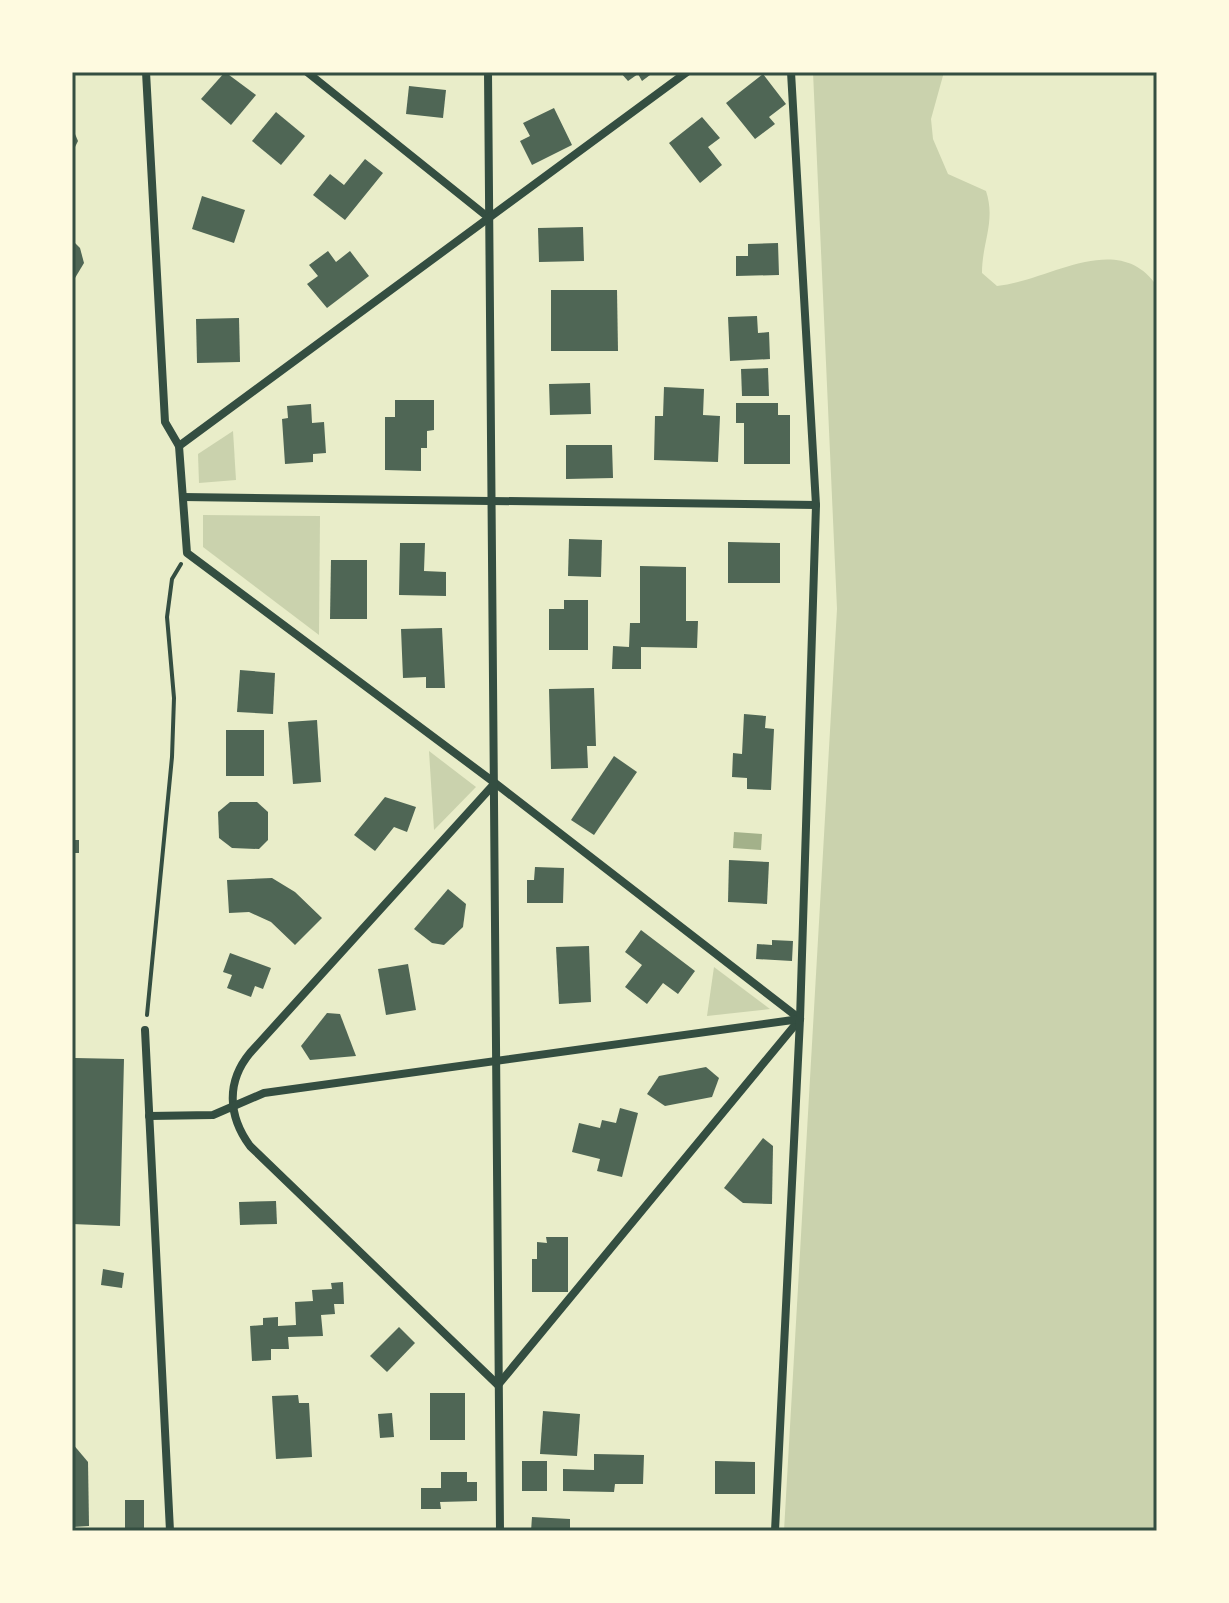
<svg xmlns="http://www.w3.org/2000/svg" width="1229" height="1603" font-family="Signika,sans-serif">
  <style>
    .green { fill: #cad2ad }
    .water { fill: #a3b18a }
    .building { fill: #4f6655 }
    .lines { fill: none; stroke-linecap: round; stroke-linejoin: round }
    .path { stroke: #344e41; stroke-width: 4 }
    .minor { stroke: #344e41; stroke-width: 8 }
    .neatline { fill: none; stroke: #344e41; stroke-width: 3 }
  </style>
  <rect width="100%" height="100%" fill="#e9edc9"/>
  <g class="green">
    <path d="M813,72H944L931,119L933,139L948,174L986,191C996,221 982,242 982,273L997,286C1049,281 1118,229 1157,286V1531H784L837,609Z"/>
    <polygon points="233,431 236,480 199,483 198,454"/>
    <polygon points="203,515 320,516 319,635 203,547"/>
    <polygon points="429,751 476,787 434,830"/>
    <polygon points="714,967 770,1009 707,1016"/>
  </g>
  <polygon class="water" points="734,832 762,834 761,850 733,848"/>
  <g class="building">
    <polygon points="225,72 256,95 231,125 201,99"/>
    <polygon points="620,72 654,72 642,81 638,74 628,81"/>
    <polygon points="763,74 786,104 769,117 775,124 755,139 726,103"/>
    <polygon points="409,86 446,90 443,118 406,114"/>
    <polygon points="554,108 572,145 532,165 520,141 530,136 523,123"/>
    <polygon points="276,112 305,136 281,165 252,141"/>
    <polygon points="702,117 720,138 708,147 722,165 700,183 669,143"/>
    <polygon points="72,127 78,141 72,153"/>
    <polygon points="365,159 383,173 345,220 313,195 330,174 344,185"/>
    <polygon points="202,196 245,210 234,243 192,229"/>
    <polygon points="583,227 584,261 539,262 538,228"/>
    <polygon points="72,240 80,248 84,263 72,283"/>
    <polygon points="778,243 779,275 736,276 736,256 748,256 748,244"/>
    <polygon points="328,251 336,262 350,251 369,276 327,308 307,284 318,276 309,265"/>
    <polygon points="551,290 617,290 618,351 551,351"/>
    <polygon points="757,316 758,333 769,332 770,359 730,361 728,317"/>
    <polygon points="239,318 240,362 197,363 196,319"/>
    <polygon points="768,368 769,396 742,396 741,369"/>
    <polygon points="590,383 591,414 550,415 549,384"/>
    <polygon points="664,387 704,389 703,415 720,416 718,462 654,460 655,416 663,416"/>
    <polygon points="395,400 434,400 434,430 427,431 427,448 421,448 421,471 385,470 385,417 395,417"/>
    <polygon points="736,403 778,403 778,415 790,415 790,464 744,464 744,423 736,423"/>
    <polygon points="311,404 312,423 324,422 326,453 313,454 313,462 285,464 282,419 288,418 287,406"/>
    <polygon points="566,445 612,445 613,478 566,479"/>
    <polygon points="569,539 602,540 601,577 568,576"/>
    <polygon points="728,542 780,543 780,583 728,583"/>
    <polygon points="400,543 425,543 424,571 446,572 446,596 399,595"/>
    <polygon points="331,560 367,560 367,619 330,619"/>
    <polygon points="640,566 686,567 686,621 698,621 697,648 641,647 641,669 612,669 613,646 629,647 630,623 640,623"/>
    <polygon points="564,600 588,600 588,650 549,650 549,609 564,609"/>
    <polygon points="442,628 445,688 426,688 426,677 403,678 401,629"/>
    <polygon points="240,670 275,673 273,714 237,712"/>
    <polygon points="594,688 596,746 587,746 588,768 551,769 549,689"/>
    <polygon points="744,714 766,716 765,728 774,729 771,790 747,789 747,778 732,777 733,753 742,754"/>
    <polygon points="317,720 321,782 293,784 288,722"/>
    <rect x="226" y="730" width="38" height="46"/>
    <polygon points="614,756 637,772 594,835 571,820"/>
    <polygon points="385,797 416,807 407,832 394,827 375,851 354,835"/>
    <polygon points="230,802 257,802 268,812 268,840 259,849 232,848 219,838 218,812"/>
    <rect x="72" y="840" width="7" height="13"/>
    <polygon points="729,860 769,862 767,904 728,902"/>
    <polygon points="535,867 564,868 563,903 527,903 527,880 534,880"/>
    <polygon points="272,878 295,892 322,918 295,945 271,922 249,912 229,913 227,880"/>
    <polygon points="448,889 466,904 463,927 444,945 432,943 414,929"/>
    <polygon points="641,930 695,971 678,994 663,983 647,1004 625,987 642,965 625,952"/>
    <polygon points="772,940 793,941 792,961 756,959 757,944 772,945"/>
    <polygon points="589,946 591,1002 559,1004 556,947"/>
    <polygon points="230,953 271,968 263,989 255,986 251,997 227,988 232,975 223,972"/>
    <polygon points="408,964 416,1010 386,1015 378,969"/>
    <polygon points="327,1013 340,1014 356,1056 310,1060 301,1046"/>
    <polygon points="75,1058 124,1059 120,1226 72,1224 72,1077 75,1077"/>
    <polygon points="706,1067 719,1078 712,1097 665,1106 647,1094 659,1076"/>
    <polygon points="620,1108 638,1113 622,1177 597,1171 600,1159 572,1152 579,1123 600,1128 602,1120 616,1123"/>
    <polygon points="763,1138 773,1146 772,1204 743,1203 724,1188"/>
    <polygon points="276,1201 277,1224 240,1225 239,1202"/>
    <polygon points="546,1237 568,1237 568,1292 532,1292 532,1259 537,1259 537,1242 547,1243"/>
    <polygon points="103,1269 124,1273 122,1288 101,1285"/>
    <polygon points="343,1282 344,1304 334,1304 335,1314 321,1315 323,1336 288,1337 289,1349 271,1349 271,1360 252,1361 250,1326 263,1325 263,1318 278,1317 278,1326 296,1325 295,1302 313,1301 312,1290 332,1289 331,1283"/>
    <polygon points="399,1327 415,1343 387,1372 370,1356"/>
    <rect x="430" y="1393" width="35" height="47"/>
    <polygon points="298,1395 299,1403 309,1403 312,1457 276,1459 272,1396"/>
    <polygon points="543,1411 580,1414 577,1456 540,1454"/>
    <polygon points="392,1413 394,1437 380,1438 378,1414"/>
    <polygon points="72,1443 88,1462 89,1526 72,1527"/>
    <polygon points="594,1454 644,1455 643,1484 615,1484 614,1492 563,1491 563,1469 594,1470"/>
    <rect x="522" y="1461" width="25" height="30"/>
    <polygon points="715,1461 755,1462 755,1494 715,1494"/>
    <polygon points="441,1472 467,1472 467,1482 477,1482 477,1501 440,1502 441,1509 421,1509 421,1488 441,1488"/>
    <rect x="125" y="1500" width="19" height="31"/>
    <polygon points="532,1517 570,1519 570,1531 531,1531"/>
  </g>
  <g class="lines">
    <polyline class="path" points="147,1015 172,757 174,698 167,617 172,579 181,564"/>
    <g class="minor">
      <path d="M146,72L165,422L179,446L187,553L495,783L800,1019L498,1385L250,1146C228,1116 226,1082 250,1053L495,783"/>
      <polyline points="307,72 489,218"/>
      <polyline points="488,72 500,1531"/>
      <polyline points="179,446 687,72"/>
      <polyline points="183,497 816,505"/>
      <polyline points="145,1030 170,1531"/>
      <polyline points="149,1116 213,1115 264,1093 800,1019"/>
      <polyline points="775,1531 800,1019 816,505 791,72"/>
    </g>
  </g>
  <rect width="1229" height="1603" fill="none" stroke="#fefae0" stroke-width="148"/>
  <rect x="74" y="74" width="1081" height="1455" class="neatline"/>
</svg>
